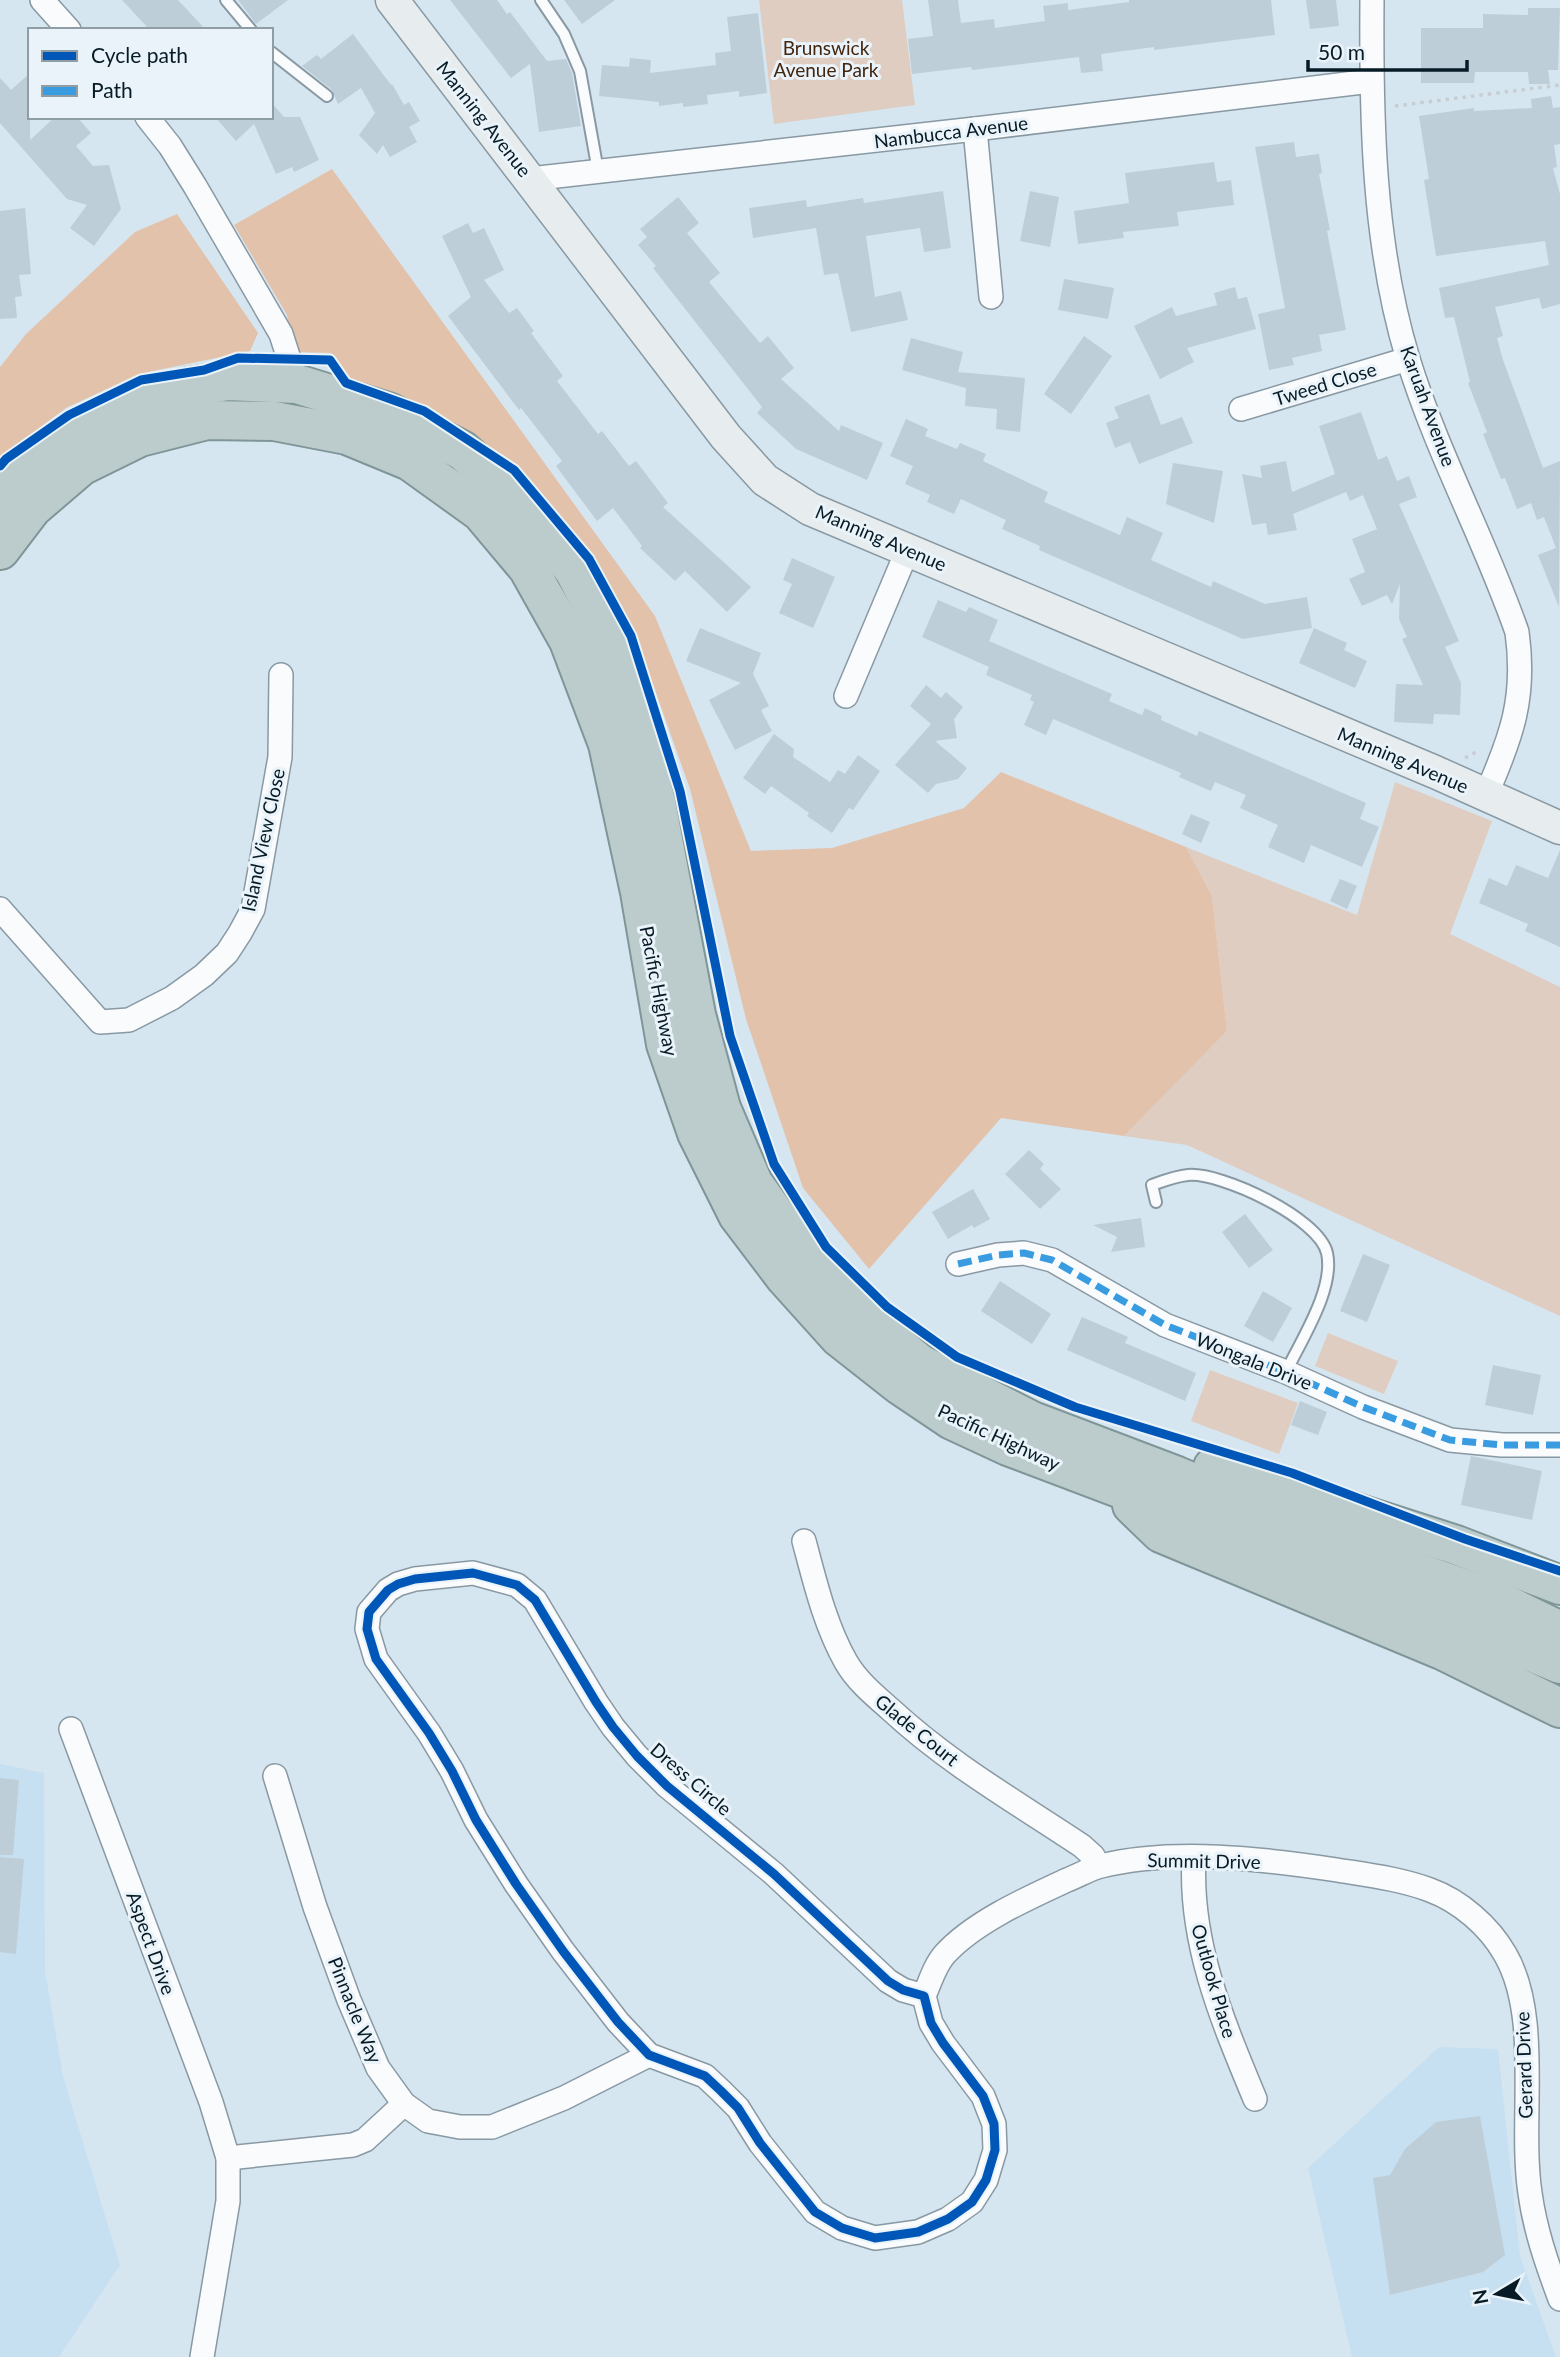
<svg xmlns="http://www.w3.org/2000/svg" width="1560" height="2357" font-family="Lato,sans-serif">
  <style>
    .built { fill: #c6e0f1 }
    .green { fill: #dfcdc2 }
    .forest { fill: #e2c2ab }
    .building { fill: #bdced9 }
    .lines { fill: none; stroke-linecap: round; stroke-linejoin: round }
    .lane-casing { stroke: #8899a3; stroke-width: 14 }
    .street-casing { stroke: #8899a3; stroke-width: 26 }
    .secondary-casing { stroke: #8899a3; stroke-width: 35 }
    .highway-casing { stroke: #7f9698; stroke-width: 42 }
    .path { stroke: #c8cdd1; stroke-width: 3.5; stroke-dasharray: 3.5 5; stroke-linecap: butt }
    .lane { stroke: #f9fbfd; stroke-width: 10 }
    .street { stroke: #f9fbfd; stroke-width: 23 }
    .secondary { stroke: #e7edee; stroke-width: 32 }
    .highway { stroke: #bccccc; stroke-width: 38 }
    .quiet { stroke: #399be0; stroke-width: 7; stroke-dasharray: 14 7; stroke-linecap: butt }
    .cycleway-casing { stroke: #e9f3f9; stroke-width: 13 }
    .cycleway { stroke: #0057b8; stroke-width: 9 }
    .labels { text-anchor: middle; stroke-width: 6; stroke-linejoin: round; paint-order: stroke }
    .park-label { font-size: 19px; fill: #432610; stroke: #e9f3f9 }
    .street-label { font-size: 19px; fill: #071b26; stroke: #e9f3f9 }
  </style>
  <rect width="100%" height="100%" fill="#d6e6f1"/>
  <g class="built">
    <polygon points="0,1764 44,1773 45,1971 63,2076 120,2265 59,2357 0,2357"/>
    <polygon points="1439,2047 1498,2049 1520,2256 1556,2357 1352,2357 1308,2168"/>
  </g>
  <g class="green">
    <polygon points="759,0 902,0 915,105 774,124"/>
    <polygon points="1395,782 1492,821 1450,934 1560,987 1560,1316 1187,1145 1124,1136 1227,1031 1212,896 1186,847 1357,915"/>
    <polygon points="1328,1333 1398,1361 1384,1394 1315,1366"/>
    <polygon points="1210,1370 1298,1403 1279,1454 1191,1421"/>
  </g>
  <g class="forest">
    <polygon points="332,169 655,616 751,851 832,848 964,808 1001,772 1186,847 1212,896 1227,1031 1124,1136 1001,1118 869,1269 803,1188 746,1019 690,789 634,631 591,554 513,462 424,407 348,377 331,353 294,352 287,315 234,225"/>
    <polygon points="177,214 258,333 250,351 139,374 66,408 0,457 0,367 26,334 135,232"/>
  </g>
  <g class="building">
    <polygon points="122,0 178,0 206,30 150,30"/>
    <polygon points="238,0 288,0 256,24"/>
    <polygon points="450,0 497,0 507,14 510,12 547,61 566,59 572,73 581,126 539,132 530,64 511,78"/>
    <polygon points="564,0 615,0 582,24"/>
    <polygon points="928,0 958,0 961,23 994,19 995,28 1045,21 1043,6 1068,3 1068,10 1129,2 1129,0 1271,0 1275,35 1154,50 1154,47 1101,54 1103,71 1081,73 1079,57 972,70 971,67 912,74 908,39 933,36"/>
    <polygon points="1306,0 1336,0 1339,26 1310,29"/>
    <polygon points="1528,8 1560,8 1558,70 1548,70 1550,84 1529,84 1528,72 1475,72 1474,83 1421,83 1421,28 1483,28 1483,14 1528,15"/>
    <polygon points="758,13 767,93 739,97 739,91 707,95 708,104 683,107 683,103 659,106 659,102 599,96 602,65 629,67 630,58 651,60 650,73 716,65 715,53 731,51 727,17"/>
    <polygon points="353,34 391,85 392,84 404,105 409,102 420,121 409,127 417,142 390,157 383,145 377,154 359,135 375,113 361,88 338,104 332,90 302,66 317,55 321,59"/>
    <polygon points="30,73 30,140 55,117 77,117 91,133 76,146 93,166 109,165 121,209 94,246 70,228 87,205 67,199 0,123 0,78 11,90"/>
    <polygon points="1551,96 1553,108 1560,107 1560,144 1554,145 1557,167 1553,168 1560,194 1560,304 1542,309 1539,298 1495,307 1503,336 1497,338 1503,360 1543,468 1560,461 1559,607 1538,555 1556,548 1544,517 1537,520 1531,503 1517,509 1505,478 1501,479 1483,434 1487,432 1468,383 1470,382 1454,317 1445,318 1439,288 1549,265 1545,241 1436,256 1424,180 1429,179 1419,116 1474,108 1474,111 1532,108 1531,99"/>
    <polygon points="271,102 284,117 300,117 319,160 294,172 292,167 276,174 254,124 236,141 215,117 271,117"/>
    <polygon points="1294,142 1296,157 1319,154 1322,173 1319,174 1330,230 1327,231 1346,330 1319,335 1322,351 1292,358 1294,365 1269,370 1258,314 1285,308 1255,147"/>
    <polygon points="1214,162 1217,182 1231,180 1234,205 1177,212 1179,226 1123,232 1124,238 1078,244 1074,211 1129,203 1125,173"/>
    <polygon points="943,191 951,248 924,252 920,228 866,236 875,297 901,291 908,320 851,332 838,273 824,275 816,228 753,238 749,208 806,200 807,207 863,198 864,203"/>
    <polygon points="1030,191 1059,197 1050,247 1020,241"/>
    <polygon points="678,197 699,223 687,233 720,273 709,282 760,343 768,336 794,368 781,379 839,431 841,425 883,443 867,480 796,449 757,413 762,407 653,268 656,266 638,245 647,237 640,229"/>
    <polygon points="25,208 31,274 19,275 22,296 15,297 17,318 0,319 0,211"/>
    <polygon points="468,223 473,233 484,228 504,270 484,280 509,313 517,308 534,331 531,333 563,376 557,381 598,434 602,431 629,466 636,461 668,503 663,507 751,587 727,612 685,571 675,581 640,548 642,546 613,508 597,521 556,466 562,461 521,408 519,410 448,316 471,297 442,236"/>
    <polygon points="1064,279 1114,288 1108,319 1058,310"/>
    <polygon points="1235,287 1238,299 1247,297 1256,329 1187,348 1194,362 1160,379 1134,326 1172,307 1176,316 1217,305 1214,293"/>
    <polygon points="1084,336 1112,356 1071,414 1044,394"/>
    <polygon points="911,338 963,352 958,372 1025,378 1020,432 996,429 997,409 965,406 966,388 902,370"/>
    <polygon points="1149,394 1161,425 1182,417 1193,443 1139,464 1130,442 1115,448 1106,423 1119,418 1114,407"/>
    <polygon points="1361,412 1378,460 1387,456 1397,481 1409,476 1417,497 1399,504 1459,641 1445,647 1461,683 1460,715 1434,714 1433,724 1394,722 1396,684 1423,685 1402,639 1407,637 1399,619 1400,584 1392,604 1387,595 1362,606 1349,579 1365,572 1352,539 1377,529 1363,495 1350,501 1346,492 1293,514 1297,530 1268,535 1266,523 1252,525 1242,474 1262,478 1260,466 1286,461 1292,492 1335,474 1319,426"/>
    <polygon points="906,419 928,429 925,436 957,449 960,443 986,454 983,461 1048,492 1044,502 1120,535 1127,517 1163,533 1151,560 1211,587 1213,581 1265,604 1307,597 1312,628 1243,639 1039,550 1040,546 1002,529 1006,520 961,499 954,514 927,502 930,495 905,484 913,466 890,456"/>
    <polygon points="1173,463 1223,471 1214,523 1166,504"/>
    <polygon points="792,558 835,577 813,628 779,613 792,584 783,580"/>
    <polygon points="938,600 966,612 969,607 998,620 989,641 1112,694 1109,701 1142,715 1145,708 1162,716 1161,720 1197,736 1199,731 1366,803 1360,819 1379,827 1362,867 1311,845 1304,863 1268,847 1278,825 1240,808 1246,795 1215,782 1211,791 1179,777 1181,773 1053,719 1046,735 1024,725 1034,702 1030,700 1032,695 986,675 989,667 922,637"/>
    <polygon points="700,628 761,653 753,674 769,706 761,710 772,731 735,750 709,700 741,683 686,661"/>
    <polygon points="1314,628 1347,643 1344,650 1367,661 1355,688 1299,663"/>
    <polygon points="926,685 941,698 946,692 963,707 954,719 957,738 935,741 967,768 958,779 936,784 928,793 895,765 931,724 910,706"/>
    <polygon points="774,734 794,749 793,757 830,782 838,770 845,774 858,755 880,771 853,810 849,808 832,833 807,816 809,813 771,786 765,794 743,778"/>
    <polygon points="1191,814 1210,822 1201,843 1182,834"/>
    <polygon points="1560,850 1560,947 1525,931 1528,924 1479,903 1489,878 1507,886 1516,865 1548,878"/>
    <polygon points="1340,879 1357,886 1347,909 1330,901"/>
    <polygon points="1029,1150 1044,1164 1040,1169 1061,1189 1040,1209 1005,1174"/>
    <polygon points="973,1189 990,1219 974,1228 972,1225 948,1239 932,1212"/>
    <polygon points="1245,1214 1273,1250 1249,1268 1222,1232"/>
    <polygon points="1141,1218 1145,1247 1111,1252 1117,1237 1093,1225"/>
    <polygon points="1363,1254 1390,1265 1367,1322 1340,1311"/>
    <polygon points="1000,1281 1051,1314 1032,1344 981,1311"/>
    <polygon points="1263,1291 1292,1308 1273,1342 1244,1326"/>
    <polygon points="1082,1317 1128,1337 1125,1343 1196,1373 1185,1401 1067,1350"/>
    <polygon points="1493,1365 1541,1375 1533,1415 1485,1405"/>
    <polygon points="1300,1401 1327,1412 1318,1435 1291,1425"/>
    <polygon points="1471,1456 1542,1471 1532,1520 1461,1505"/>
    <polygon points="0,1778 19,1780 13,1855 0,1855"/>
    <polygon points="0,1857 24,1859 16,1954 0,1952"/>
    <polygon points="1480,2116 1505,2255 1483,2272 1390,2295 1373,2178 1390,2175 1405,2149 1436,2122"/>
  </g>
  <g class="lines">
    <defs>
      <g id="lane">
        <polyline points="226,0 251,30"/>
        <polyline points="541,0 564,34 580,71 598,171"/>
        <polyline points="271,52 327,96"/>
        <path d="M1156,1202L1152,1185C1163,1181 1176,1176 1188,1175C1221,1172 1319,1218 1327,1253C1335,1289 1301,1340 1286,1372"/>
      </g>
      <g id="street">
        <polyline points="42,0 69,30"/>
        <path d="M1372,0C1371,119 1373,244 1408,359C1437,453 1485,540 1517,632C1526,697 1512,736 1486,795"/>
        <polyline points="147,117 170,146 195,186 281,334 297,384"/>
        <polyline points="975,129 991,297"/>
        <polyline points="530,179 975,129 1371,81"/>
        <polyline points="1241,409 1408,359"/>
        <polyline points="846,696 908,549"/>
        <polyline points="0,909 100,1022 129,1020 172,998 204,975 227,953 240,933 253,909 280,757 281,675"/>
        <polyline points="958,1264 998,1255 1024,1253 1052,1260 1165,1325 1286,1372 1363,1407 1450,1440 1502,1445 1560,1445"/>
        <path d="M804,1541C815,1582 825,1625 846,1662C857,1681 874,1695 890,1709C948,1763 1016,1802 1082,1846L1093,1856L1098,1866"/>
        <polygon points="473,1573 517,1585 535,1600 596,1702 613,1727 637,1756 667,1786 774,1874 888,1981 903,1990 924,1996 931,2023 943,2043 983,2096 994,2124 995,2150 986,2180 972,2202 948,2219 918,2232 875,2238 842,2228 815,2212 760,2143 738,2108 721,2091 705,2076 649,2055 618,2022 563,1951 516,1884 476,1820 452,1771 429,1733 376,1659 367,1629 369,1612 388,1590 398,1584 415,1579"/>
        <polyline points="71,1729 211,2102 228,2158 228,2201 202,2357"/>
        <polyline points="275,1776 315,1907 349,2000 378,2068 404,2104 428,2121 460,2127 492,2127 564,2098 649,2055"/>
        <path d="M1194,1858C1189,1943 1223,2022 1255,2099"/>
        <path d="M924,1996C930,1982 935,1965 945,1954C974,1922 1028,1898 1067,1880C1078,1876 1089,1869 1101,1866C1173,1848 1264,1859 1337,1870C1368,1875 1401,1879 1430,1890C1460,1901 1489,1926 1505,1954C1542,2017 1519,2120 1530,2193C1535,2230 1547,2264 1560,2299"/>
        <polyline points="228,2158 353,2145 365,2140 404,2104"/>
      </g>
      <polyline id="secondary" points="392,0 726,437 765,480 810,509 1435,772 1560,828"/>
      <g id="highway">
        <polyline points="0,500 20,477 74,432 150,396 189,387 228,381 297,384 388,412 463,451 525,507 574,570 601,624 634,716 656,802 696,1015 721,1108 753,1183 791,1236 825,1279 861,1315 920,1364 1032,1421 1177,1476 1339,1544 1501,1602 1560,1631"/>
        <polyline points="0,550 32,508 81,466 140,437 207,420 274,421 347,435 410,461 481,512 528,568 569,641 608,744 640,892 666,1044 697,1133 738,1215 785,1277 839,1337 900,1385 952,1420 1008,1446 1341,1572 1560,1664"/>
        <polyline points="1213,1467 1456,1545 1560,1585"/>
        <polyline points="1132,1505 1161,1533 1442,1650 1560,1708"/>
      </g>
    </defs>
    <use href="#lane" class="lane-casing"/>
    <use href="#street" class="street-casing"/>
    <use href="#secondary" class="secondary-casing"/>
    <use href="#highway" class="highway-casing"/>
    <g class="path">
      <polyline points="1395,106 1560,85"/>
      <polyline points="1465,758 1480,750"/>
    </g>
    <use href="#lane" class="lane"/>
    <use href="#street" class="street"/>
    <use href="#secondary" class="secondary"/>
    <use href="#highway" class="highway"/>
    <polyline class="quiet" points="958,1264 998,1255 1024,1253 1052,1260 1165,1325 1286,1372 1363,1407 1450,1440 1502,1445 1560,1445"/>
    <defs>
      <g id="cycleway">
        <polyline points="0,466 6,459 69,415 141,380 204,370 238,358 330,360 346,383 424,411 514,470 589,559 631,636 680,791 730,1036 774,1164 826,1247 887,1307 957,1357 1075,1407 1292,1473 1465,1539 1560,1571"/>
        <polygon points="473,1573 517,1585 535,1600 596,1702 613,1727 637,1756 667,1786 774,1874 888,1981 903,1990 924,1996 931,2023 943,2043 983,2096 994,2124 995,2150 986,2180 972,2202 948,2219 918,2232 875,2238 842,2228 815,2212 760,2143 738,2108 721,2091 705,2076 649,2055 618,2022 563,1951 516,1884 476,1820 452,1771 429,1733 376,1659 367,1629 369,1612 388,1590 398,1584 415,1579"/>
      </g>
    </defs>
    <use href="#cycleway" class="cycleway-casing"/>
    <use href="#cycleway" class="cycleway"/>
  </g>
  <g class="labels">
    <g class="park-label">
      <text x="826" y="55">Brunswick<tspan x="826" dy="22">Avenue Park</tspan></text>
    </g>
    <g class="street-label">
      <text transform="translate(484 119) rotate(52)" y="7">Manning Avenue</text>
      <text transform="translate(951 132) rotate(-7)" y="7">Nambucca Avenue</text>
      <text transform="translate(1325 384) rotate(-17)" y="7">Tweed Close</text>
      <text transform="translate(1428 406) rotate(70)" y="7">Karuah Avenue</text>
      <text transform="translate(881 538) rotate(23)" y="7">Manning Avenue</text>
      <text transform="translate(1403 760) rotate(23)" y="7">Manning Avenue</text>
      <text transform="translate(263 840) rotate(-78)" y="7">Island View Close</text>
      <text transform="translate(659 991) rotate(79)" y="7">Pacific Highway</text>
      <text transform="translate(1254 1361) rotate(22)" y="7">Wongala Drive</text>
      <text transform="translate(999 1437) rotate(25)" y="7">Pacific Highway</text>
      <text transform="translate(917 1730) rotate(39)" y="7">Glade Court</text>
      <text transform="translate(691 1779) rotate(41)" y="7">Dress Circle</text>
      <text transform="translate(1204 1861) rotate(1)" y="7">Summit Drive</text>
      <text transform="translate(151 1943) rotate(70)" y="7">Aspect Drive</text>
      <text transform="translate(1214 1981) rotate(74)" y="7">Outlook Place</text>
      <text transform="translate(355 2010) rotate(68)" y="7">Pinnacle Way</text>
      <text transform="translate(1524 2065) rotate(-92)" y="7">Gerard Drive</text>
    </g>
  </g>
  <rect x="28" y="28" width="245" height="91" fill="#e9f3f9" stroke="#8f9da5" stroke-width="2"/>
  <rect x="42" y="51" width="35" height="10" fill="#0057b8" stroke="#8f9da5" stroke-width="2"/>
  <text x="91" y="63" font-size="21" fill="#071b26">Cycle path</text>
  <rect x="42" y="86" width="35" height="10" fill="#399be0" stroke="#8f9da5" stroke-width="2"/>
  <text x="91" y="98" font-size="21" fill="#071b26">Path</text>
  <g transform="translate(1497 2294) rotate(260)" stroke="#e9f3f9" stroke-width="5" paint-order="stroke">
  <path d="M0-5L12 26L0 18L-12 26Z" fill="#071b26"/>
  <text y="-10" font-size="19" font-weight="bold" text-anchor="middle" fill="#071b26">N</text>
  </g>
  <path d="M1308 60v10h159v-10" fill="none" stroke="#071b26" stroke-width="3.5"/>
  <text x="1318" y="60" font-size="21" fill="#071b26" stroke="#e9f3f9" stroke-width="5" paint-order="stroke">50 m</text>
</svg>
